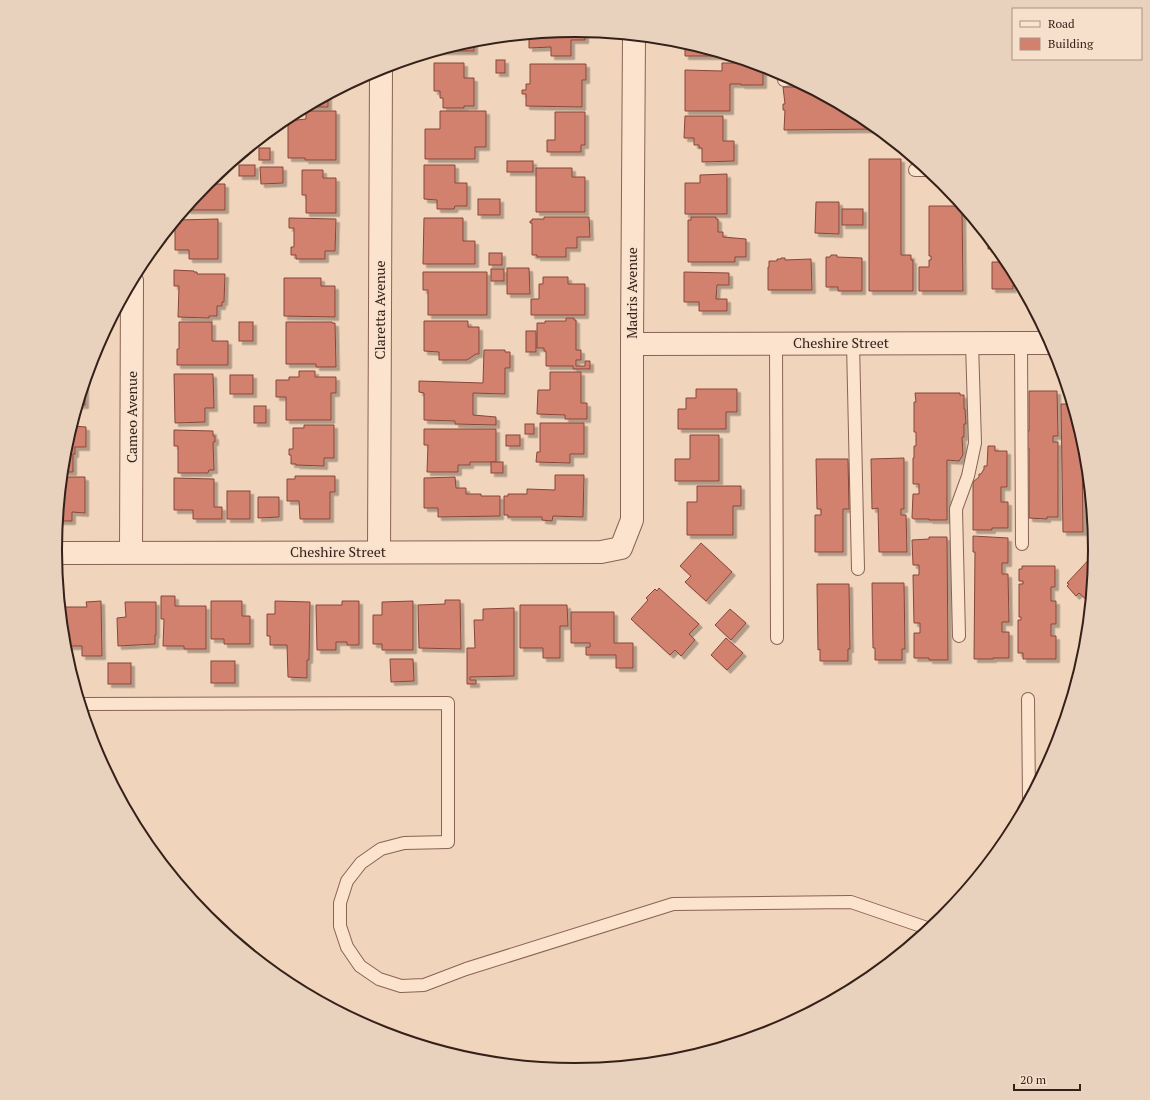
<svg xmlns="http://www.w3.org/2000/svg" width="1150" height="1100" font-family="'PT Serif',serif">
  <style>
    .building { fill: #d1816e; stroke: #884638; filter: url(#shadow) }
    .lines { fill: none; stroke-linecap: round; stroke-linejoin: round }
    .service-casing { stroke: #886454; stroke-width: 14 }
    .minor-casing { stroke: #886454; stroke-width: 24 }
    .service { stroke: #fbe3ce; stroke-width: 12 }
    .minor { stroke: #fbe3ce; stroke-width: 22 }
    .labels { text-anchor: middle; stroke-width: 3; stroke-linejoin: round; paint-order: stroke }
    .street-label { font-size: 14px; fill: #36211a; stroke: #f7e0cb }
    .rim { fill: none; stroke: #36211a; stroke-width: 2 }
  </style>
  <defs>
    <filter id="shadow"><feDropShadow dx="3.5" dy="3.5" stdDeviation="0" flood-color="#0004"/></filter>
  </defs>
  <rect width="100%" height="100%" fill="#f0d4bb"/>
  <g class="building">
    <polygon points="575,30 585,31 585,40 571,40 571,56 551,56 551,47 529,48 529,35"/>
    <polygon points="474,40 474,51 437,51"/>
    <polygon points="685,42 724,54 724,56 685,56"/>
    <rect x="496" y="60" width="9" height="13"/>
    <polygon points="434,63 464,63 464,78 474,78 474,106 464,106 464,108 443,108 443,98 440,98 440,91 434,91"/>
    <polygon points="722,63 752,63 763,66 763,85 741,85 741,84 730,84 730,111 685,111 685,70 722,71"/>
    <polygon points="530,64 586,64 586,80 582,80 582,107 526,106 526,94 522,94 522,90 526,90 526,84 530,84"/>
    <polygon points="796,85 802,85 864,118 878,129 784,130 785,110 783,110 783,104 785,104 783,87 796,87"/>
    <polygon points="328,96 328,107 305,107"/>
    <polygon points="306,111 336,111 336,160 305,160 305,158 288,158 288,121 306,119"/>
    <polygon points="440,111 486,111 486,147 475,147 475,159 425,159 425,129 440,129"/>
    <polygon points="555,112 585,112 585,145 581,145 581,152 547,152 547,140 555,140"/>
    <polygon points="685,116 723,116 723,141 734,141 734,161 702,162 702,148 699,148 699,145 694,145 694,138 684,138"/>
    <rect x="259" y="148" width="11" height="12"/>
    <polygon points="869,159 901,159 901,255 911,255 911,260 913,260 913,291 869,291"/>
    <rect x="507" y="161" width="26" height="11"/>
    <rect x="239" y="165" width="16" height="11"/>
    <polygon points="424,165 455,165 455,183 467,183 467,206 455,206 454,209 437,209 437,200 424,199"/>
    <polygon points="260,167 283,167 283,183 261,184"/>
    <polygon points="536,168 572,168 572,177 585,177 585,212 536,212"/>
    <polygon points="302,170 323,170 323,178 336,178 336,213 306,213 306,195 302,195"/>
    <polygon points="727,174 727,214 685,214 685,183 700,183 700,175"/>
    <polygon points="206,184 225,184 225,210 187,210 187,207"/>
    <rect x="478" y="199" width="22" height="16"/>
    <polygon points="816,202 839,202 839,234 815,233"/>
    <polygon points="929,206 962,206 963,291 919,291 919,267 929,267 929,260 931,260 931,256 929,256"/>
    <rect x="842" y="209" width="21" height="16"/>
    <polygon points="544,217 589,217 590,237 577,237 577,248 566,248 566,257 537,257 537,255 532,255 532,223 530,223 530,221 532,221 532,219 544,219"/>
    <polygon points="691,217 716,217 716,219 718,219 718,232 723,232 723,237 746,239 746,257 735,257 735,262 688,262 688,220 691,220"/>
    <polygon points="289,218 336,219 335,251 325,251 325,259 296,259 296,255 291,255 291,247 294,247 294,228 289,228"/>
    <polygon points="424,218 463,218 463,241 475,241 475,264 423,264"/>
    <polygon points="218,219 218,259 189,259 189,250 175,250 175,222 177,220"/>
    <polygon points="988,237 998,249 988,249"/>
    <rect x="489" y="253" width="13" height="12"/>
    <polygon points="831,255 837,255 837,257 862,258 862,291 838,291 838,287 826,287 826,257 830,257"/>
    <polygon points="781,258 785,258 785,260 811,259 812,290 768,290 768,267 769,267 769,261 777,261 777,259 781,259"/>
    <polygon points="1007,261 1020,285 1013,285 1013,289 992,289 992,262 1007,262"/>
    <polygon points="507,268 529,268 530,294 507,294"/>
    <rect x="491" y="269" width="13" height="12"/>
    <polygon points="174,270 194,271 194,272 197,272 197,274 225,274 224,302 222,302 222,306 217,306 217,316 209,316 209,318 178,317 179,286 174,286"/>
    <polygon points="423,272 487,272 487,315 428,315 428,290 423,290"/>
    <polygon points="684,272 729,273 729,285 717,285 716,299 727,299 727,311 699,311 699,302 684,302"/>
    <polygon points="543,277 568,277 568,284 585,284 585,315 531,315 531,299 539,299 539,284 543,284"/>
    <polygon points="284,278 321,278 321,286 335,286 335,317 284,316"/>
    <polygon points="566,318 574,318 574,320 576,320 576,350 581,350 581,360 576,360 576,366 585,366 585,361 590,361 590,369 573,369 573,366 546,366 546,351 544,351 544,348 537,348 537,323 545,323 545,321 566,321"/>
    <polygon points="424,321 468,321 468,327 479,327 479,354 476,354 467,360 439,360 439,352 424,351"/>
    <polygon points="179,322 212,322 212,341 228,341 228,365 177,365 177,349 179,349"/>
    <rect x="239" y="322" width="14" height="19"/>
    <polygon points="286,322 332,322 332,323 335,323 336,367 316,367 316,364 286,364"/>
    <rect x="526" y="331" width="10" height="21"/>
    <polygon points="484,350 505,350 505,352 510,352 510,368 505,368 505,394 473,393 473,415 496,417 496,425 455,424 455,421 424,420 424,393 419,392 419,381 483,383"/>
    <polygon points="299,371 315,371 315,377 336,377 336,393 331,393 331,420 286,420 286,397 276,397 276,380 289,380 289,377 299,377"/>
    <polygon points="550,372 581,372 581,403 587,403 587,419 565,419 565,415 537,414 538,390 550,390"/>
    <polygon points="174,374 213,374 214,408 205,408 205,422 175,423"/>
    <rect x="230" y="375" width="23" height="19"/>
    <polygon points="85,383 85,405 78,405"/>
    <polygon points="696,389 737,389 737,412 726,412 726,429 678,429 678,409 686,409 686,398 696,398"/>
    <polygon points="1029,391 1057,391 1058,436 1053,436 1053,442 1058,442 1058,517 1047,517 1047,519 1029,518 1029,448 1027,448 1027,431 1029,431"/>
    <polygon points="915,393 960,393 960,395 964,395 964,409 965,409 966,424 964,424 964,437 962,437 963,455 959,461 947,460 947,520 929,520 929,519 914,519 912,518 913,494 919,494 919,484 913,484 913,458 914,458 914,446 916,446 916,432 914,432 914,402 916,402"/>
    <polygon points="1061,404 1071,404 1082,438 1083,532 1063,532"/>
    <rect x="254" y="406" width="12" height="17"/>
    <polygon points="540,423 584,423 584,454 570,454 570,463 536,462 537,452 540,452"/>
    <rect x="525" y="424" width="9" height="10"/>
    <polygon points="304,425 334,425 334,458 324,458 324,466 296,465 296,464 291,464 291,455 289,455 289,449 293,449 293,428 304,428"/>
    <polygon points="72,426 86,427 86,447 75,447 75,454 73,454 73,472 66,472 66,471 63,471 65,448"/>
    <polygon points="424,429 496,429 496,462 470,462 470,465 458,465 458,472 427,472 428,445 424,445"/>
    <polygon points="174,430 213,431 213,436 215,436 215,442 213,442 214,470 209,470 208,473 178,473 178,446 174,446"/>
    <rect x="506" y="435" width="14" height="11"/>
    <polygon points="690,435 719,435 719,481 675,481 675,459 690,459"/>
    <polygon points="988,446 995,446 995,451 1007,451 1007,487 1001,487 1001,502 1008,502 1008,528 992,528 992,530 973,530 973,482 979,477 979,474 981,474 984,469 984,466 987,466"/>
    <polygon points="904,458 904,509 901,509 901,515 906,515 907,552 879,552 878,508 872,509 871,459"/>
    <polygon points="816,459 848,459 849,509 843,509 843,552 815,552 815,515 821,515 821,509 817,509"/>
    <rect x="491" y="462" width="12" height="11"/>
    <polygon points="555,475 584,475 583,517 553,516 552,521 542,520 542,517 508,517 508,515 504,515 504,496 508,496 508,494 527,494 527,489 555,490"/>
    <polygon points="295,476 335,476 335,492 330,492 330,519 300,519 299,501 287,501 287,479 295,479"/>
    <polygon points="62,477 85,477 85,513 72,512 72,521 58,521"/>
    <polygon points="455,477 456,488 466,488 466,494 481,494 481,496 500,496 500,516 438,517 438,508 424,508 424,478"/>
    <polygon points="174,478 214,479 214,507 222,507 222,519 193,519 193,510 174,510"/>
    <polygon points="697,486 741,486 741,506 733,506 733,535 687,535 687,502 697,502"/>
    <rect x="227" y="491" width="23" height="28"/>
    <polygon points="258,497 279,497 279,517 258,518"/>
    <polygon points="973,536 1008,538 1008,563 1002,563 1002,574 1008,574 1009,622 1002,622 1002,632 1009,632 1009,658 993,658 993,659 974,659 975,552 973,552"/>
    <polygon points="929,537 947,537 948,660 929,660 929,658 914,658 914,633 920,633 920,623 914,623 913,575 919,575 919,565 913,565 912,540 929,539"/>
    <polygon points="701,543 732,572 706,601 685,582 691,576 680,566"/>
    <polygon points="1095,553 1089,607 1087,605 1089,602 1079,593 1076,596 1067,586 1069,584 1067,583"/>
    <polygon points="1022,566 1055,566 1055,587 1051,587 1051,601 1056,601 1056,624 1051,624 1051,636 1056,636 1056,659 1023,659 1023,653 1018,653 1018,620 1021,620 1021,617 1019,617 1019,584 1023,584 1023,581 1019,581 1019,569 1022,569"/>
    <polygon points="872,583 904,583 905,649 902,649 902,660 875,660 875,648 873,648"/>
    <polygon points="817,584 849,584 850,649 848,649 848,661 820,661 820,649 818,650"/>
    <polygon points="659,588 699,624 689,634 695,640 681,656 675,650 670,655 631,619 648,600 646,598 655,589 657,591"/>
    <polygon points="161,596 175,596 175,606 206,606 206,649 184,649 184,646 163,646 164,619 161,619"/>
    <polygon points="445,600 460,600 461,649 419,648 418,605 445,604"/>
    <polygon points="101,601 102,656 82,656 82,646 64,646 61,607 87,607 86,602"/>
    <polygon points="211,601 242,601 242,616 250,616 250,644 224,644 224,639 211,639"/>
    <polygon points="275,601 310,602 309,660 307,660 307,678 288,677 287,645 270,645 270,636 267,636 267,614 275,614"/>
    <polygon points="342,601 359,601 359,645 347,645 347,642 336,642 336,650 317,650 316,605 342,605"/>
    <polygon points="413,601 413,650 382,650 382,644 373,644 373,615 382,615 382,602"/>
    <polygon points="125,602 156,602 156,635 155,635 155,644 118,646 117,618 126,617"/>
    <polygon points="520,605 567,605 568,626 560,626 560,658 543,658 543,648 520,648"/>
    <polygon points="514,608 514,676 470,677 470,680 476,680 476,684 467,684 467,648 475,648 474,620 483,620 483,609"/>
    <polygon points="730,609 746,623 731,640 715,625"/>
    <polygon points="571,612 614,612 614,643 633,643 633,668 616,668 616,655 586,655 586,647 590,647 590,643 571,643"/>
    <polygon points="726,638 743,653 727,670 711,655"/>
    <polygon points="390,659 413,659 414,681 391,682"/>
    <rect x="211" y="661" width="24" height="22"/>
    <rect x="108" y="663" width="23" height="21"/>
  </g>
  <g class="lines">
    <defs>
      <g id="service">
        <polyline points="784,80 792,79"/>
        <polyline points="915,170 927,170"/>
        <polyline points="776,343 777,638"/>
        <polyline points="853,343 858,569"/>
        <polyline points="1021,343 1022,544"/>
        <polyline points="959,636 956,509 968,476 975,443 972,343"/>
        <polyline points="1028,699 1029,799"/>
        <polyline points="81,704 448,703 448,842 404,843 381,849 361,863 347,881 340,903 340,926 347,947 360,966 379,979 401,986 424,985 466,969 673,904 851,902 930,929"/>
      </g>
      <g id="minor">
        <polyline points="632,344 1051,343"/>
        <polyline points="131,552 132,281"/>
        <polyline points="379,552 381,68"/>
        <polyline points="55,553 601,552 621,548 632,520 632,344 634,36"/>
      </g>
    </defs>
    <use href="#service" class="service-casing"/>
    <use href="#minor" class="minor-casing"/>
    <use href="#service" class="service"/>
    <use href="#minor" class="minor"/>
  </g>
  <g class="labels">
    <g class="street-label">
      <text transform="translate(632 293) rotate(-90)" y="5">Madris Avenue</text>
      <text transform="translate(380 310) rotate(-90)" y="5">Claretta Avenue</text>
      <text x="841" y="348">Cheshire Street</text>
      <text transform="translate(132 417) rotate(-90)" y="5">Cameo Avenue</text>
      <text x="338" y="557">Cheshire Street</text>
    </g>
  </g>
  <path d="M0 0H1150V1100H0ZM62 550a513 513 0 1 1 1026 0a513 513 0 1 1-1026 0Z" fill="#e8d1bd" fill-rule="evenodd"/>
  <path class="rim" d="M62 550a513 513 0 1 1 1026 0a513 513 0 1 1-1026 0Z"/>
  <rect x="1012" y="8" width="130" height="52" fill="#f7e0cb" stroke="#aa9484"/>
  <rect x="1020" y="21" width="20" height="6" fill="#fbe3ce" stroke="#aa9484"/>
  <text x="1048" y="28" font-size="12" fill="#36211a">Road</text>
  <rect x="1020" y="38" width="20" height="12" fill="#d1816e" stroke="#aa9484"/>
  <text x="1048" y="48" font-size="12" fill="#36211a">Building</text>
  <path d="M1014 1084v6h66v-6" fill="none" stroke="#36211a" stroke-width="2"/>
  <text x="1020" y="1084" font-size="12" fill="#36211a" stroke="#f7e0cb" stroke-width="3" paint-order="stroke">20 m</text>
</svg>
